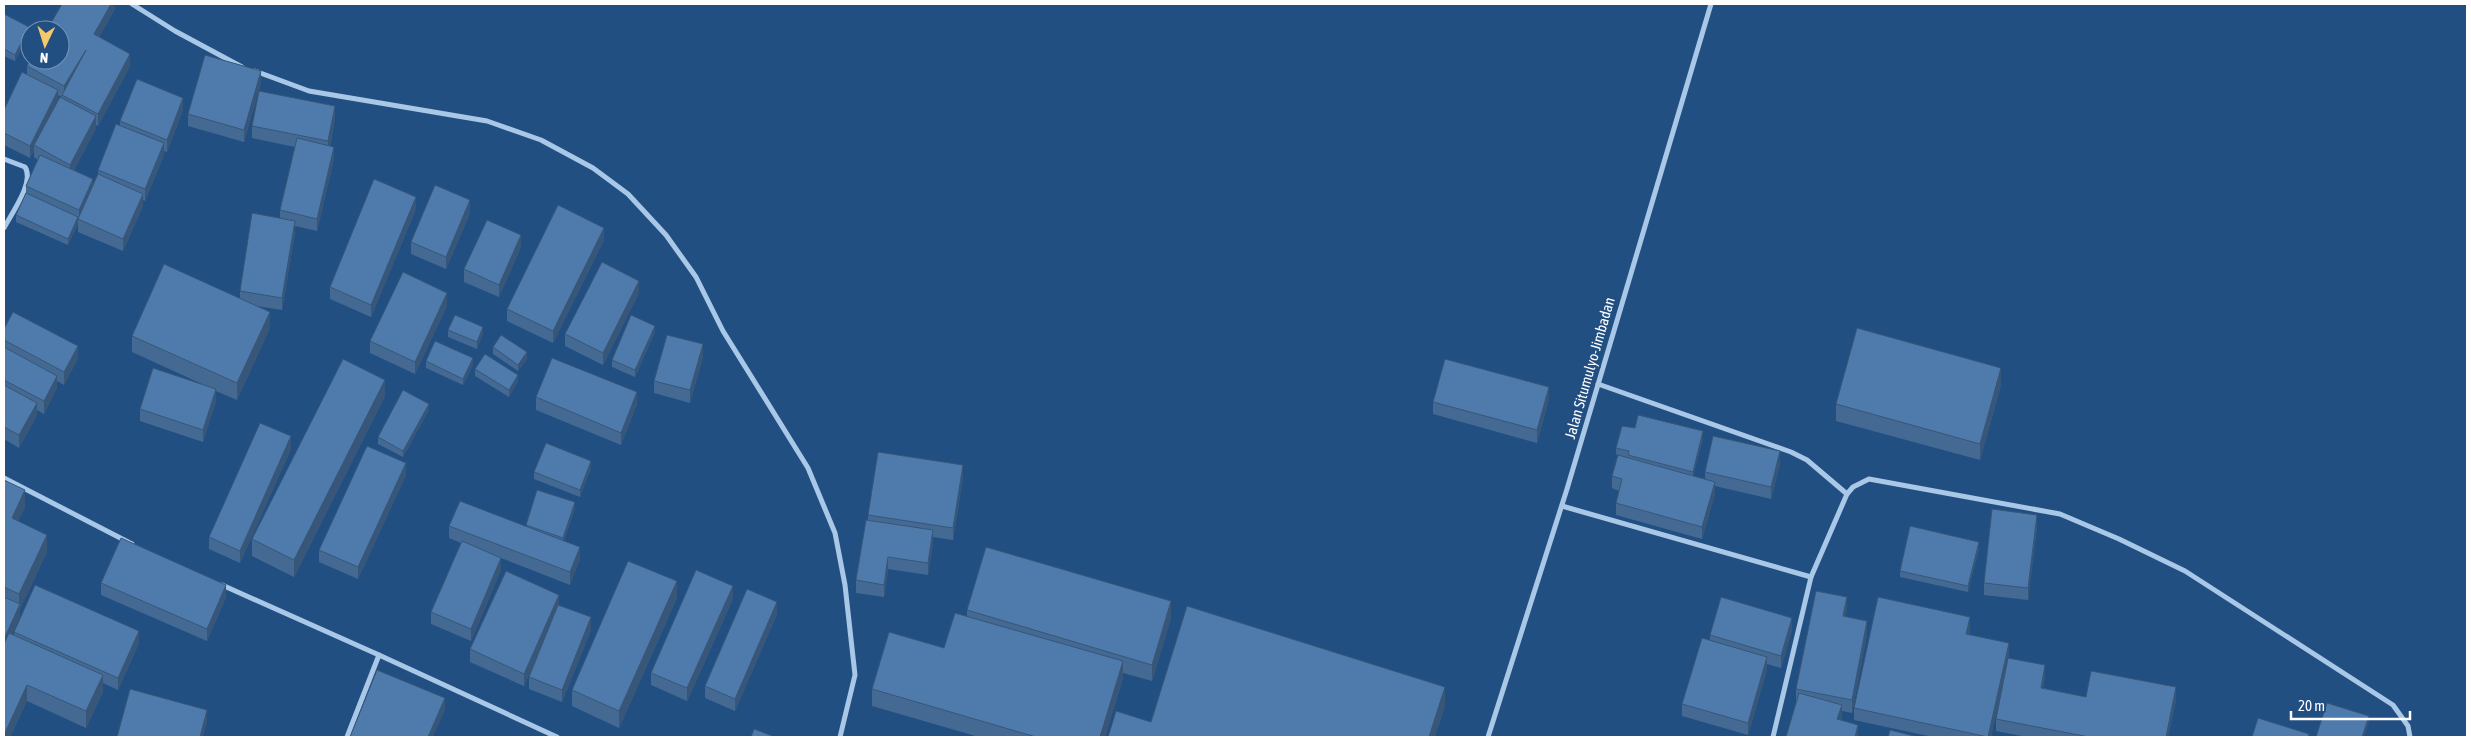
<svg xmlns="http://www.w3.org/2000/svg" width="2471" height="741" font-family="'Asap Condensed',sans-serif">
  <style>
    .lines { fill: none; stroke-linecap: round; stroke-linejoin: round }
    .street { stroke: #a9c8e8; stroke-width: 5 }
    .wall { fill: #446a94; fill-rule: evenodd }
    .shaded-wall { fill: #375678 }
    .building { fill: #4f7bac; stroke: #375678 }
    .labels { text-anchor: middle; stroke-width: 4; stroke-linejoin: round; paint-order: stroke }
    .street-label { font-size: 15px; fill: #fff; stroke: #224f82 }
  </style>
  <rect width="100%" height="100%" fill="#224f82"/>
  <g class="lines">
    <g class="street">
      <polyline points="132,4 175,31 242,67"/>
      <polyline points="255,71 309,91 487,121 541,140 593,168 628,194 666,235 696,277 723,331 808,468 835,533 845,585 855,675 840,737"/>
      <path d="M4,159L25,167C35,182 11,214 4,228"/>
      <polyline points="1598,384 1791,452 1807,460 1847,494"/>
      <polyline points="4,478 132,544"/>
      <polyline points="1562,506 1811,577"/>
      <polyline points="222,585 379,655 557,737"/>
      <polyline points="347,737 379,655"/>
      <polyline points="1488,737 1567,489 1711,4"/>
      <polyline points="1773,737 1811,577 1847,494 1853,487 1869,479 2060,514 2119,539 2185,571 2393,705 2408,726 2410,737"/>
    </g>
  </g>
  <g class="wall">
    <path d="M115,4V9L99,37L130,66L98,126L96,125V128L74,170L93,184L98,175V170L120,125V121L183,110L167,152L164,151V155L145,201L143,200V206L123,251L78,232V222V224L68,245L16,222V215L26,193V186L38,160L34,157V150L30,158L4,145V110L27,74V66ZM58,95L62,97L58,101Z"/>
    <polygon points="4,14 29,33 15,61 4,56"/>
    <polygon points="261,83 244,142 188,126 188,114"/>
    <polygon points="335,119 330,146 334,159 317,231 295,226 295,233 282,310 257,306 270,328 237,400 216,391 216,401 203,442 140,421 140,409 202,384 132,352 132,336 240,298 240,291 280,218 280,210 295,147 252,138 252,126"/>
    <polygon points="416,209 371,317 330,299 330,287"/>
    <polygon points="470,213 446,269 411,254 411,242"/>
    <polygon points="604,240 553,343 507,321 507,309"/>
    <polygon points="521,247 499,297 464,282 464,269"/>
    <polygon points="639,293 603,365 565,346 565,334"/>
    <polygon points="447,306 415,374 370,353 370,341"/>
    <polygon points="4,329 78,358 64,385 57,381 57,388 44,414 37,410 37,415 19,448 4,439"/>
    <polygon points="448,330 483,333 477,349 448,337"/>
    <polygon points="655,332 635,377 612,367 612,360"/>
    <polygon points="493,347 527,359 518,371 493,354"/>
    <polygon points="703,357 690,403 654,393 654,381"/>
    <polygon points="426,361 473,365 463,385 426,368"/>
    <polygon points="475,369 518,381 509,397 475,376"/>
    <polygon points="2001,385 1980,460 1836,421 1836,404"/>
    <polygon points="385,396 294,577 252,556 252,539"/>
    <polygon points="536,397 637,404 621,445 536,410"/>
    <polygon points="1549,399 1537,443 1433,414 1433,402"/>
    <polygon points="429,410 403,457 378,444 378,437"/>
    <polygon points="1635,428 1703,438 1693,476 1705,479 1705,472 1780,464 1771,499 1715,486 1715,494 1702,539 1616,515 1616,503 1619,491 1612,488 1612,476 1618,455 1616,454 1616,448"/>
    <polygon points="291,449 240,563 209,549 209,537"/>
    <polygon points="591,468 580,497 534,479 534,472"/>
    <polygon points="406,475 358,579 319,562 319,550"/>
    <polygon points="963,477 953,540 933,537 933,543 928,575 888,569 884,597 856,593 856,580 868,521 868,515"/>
    <polygon points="4,480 25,507 18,521 47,552 20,609 20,616 12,634 14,636 14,632 139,643 118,690 103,683 103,692 86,728 27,701 10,737 4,737"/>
    <polygon points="575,508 564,541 580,559 570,585 501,558 501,570 471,641 431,624 431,612 461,543 449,538 449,526 526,526"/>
    <polygon points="2037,527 2028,600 1984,595 1984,583"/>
    <polygon points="1979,548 1968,592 1900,577 1900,571"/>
    <polygon points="101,583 226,597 207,641 101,595"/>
    <polygon points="677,598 619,728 572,706 572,690"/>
    <polygon points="733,599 687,701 651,685 651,673"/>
    <polygon points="559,605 591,630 562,702 529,689 529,677 540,649 524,686 470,662 470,649"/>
    <polygon points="1847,609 1845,617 1867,634 1852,713 1842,711 1841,720 1858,737 1796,701 1796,689"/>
    <polygon points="967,610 1171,618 1152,681 1123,673 1123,678 1105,737 979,737 872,706 872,689 944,648 967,616"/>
    <polygon points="777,614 735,711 705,698 705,686"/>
    <polygon points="1792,630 1781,668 1767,664 1767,670 1748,735 1682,716 1682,704 1710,641 1710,635"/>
    <polygon points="1970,630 1969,635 2009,655 1991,737 1933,737 1854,720 1854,708"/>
    <polygon points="2045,677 2043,688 2086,697 2176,700 2168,737 2027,737 1996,731 1996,719"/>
  </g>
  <g class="shaded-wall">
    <polygon points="111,4 115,4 115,9 94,46 94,34"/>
    <polygon points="29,27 29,33 15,61 15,55"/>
    <polygon points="86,50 64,96 64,86"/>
    <polygon points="130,54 130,66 98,126 98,114"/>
    <polygon points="261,71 261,83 244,142 244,130"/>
    <polygon points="58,90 58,102 34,145 34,150 30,158 30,146"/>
    <polygon points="183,98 183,110 167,152 167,140"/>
    <polygon points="335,106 335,119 328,153 328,141"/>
    <polygon points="96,116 96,128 70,177 70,165"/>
    <polygon points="164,143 164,155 145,201 145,189"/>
    <polygon points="334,147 334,159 317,231 317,219"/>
    <polygon points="93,179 93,192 79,220 79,210"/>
    <polygon points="143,194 143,206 123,251 123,239"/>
    <polygon points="416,197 416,209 371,317 371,305"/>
    <polygon points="470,200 470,213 446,269 446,257"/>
    <polygon points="78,217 78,224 68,245 68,239"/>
    <polygon points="295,221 295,233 282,310 282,298"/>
    <polygon points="604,228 604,240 553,343 553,331"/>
    <polygon points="521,235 521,247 499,297 499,285"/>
    <polygon points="639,281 639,293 603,365 603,353"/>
    <polygon points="447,293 447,306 415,374 415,362"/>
    <polygon points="270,312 270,328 237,400 237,383"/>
    <polygon points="655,326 655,332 635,377 635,370"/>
    <polygon points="483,327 483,333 477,349 477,342"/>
    <polygon points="703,344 703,357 690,403 690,390"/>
    <polygon points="78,346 78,358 64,385 64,372"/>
    <polygon points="527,352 527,359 518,371 518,365"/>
    <polygon points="473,358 473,365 463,385 463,379"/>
    <polygon points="2001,368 2001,385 1980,460 1980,444"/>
    <polygon points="518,375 518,381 509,397 509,390"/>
    <polygon points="57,376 57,388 44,414 44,401"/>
    <polygon points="385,380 385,396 294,577 294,560"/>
    <polygon points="1549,387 1549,399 1537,443 1537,430"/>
    <polygon points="216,389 216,401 203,442 203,430"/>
    <polygon points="637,392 637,404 621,445 621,433"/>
    <polygon points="37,403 37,415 19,448 19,435"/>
    <polygon points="429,404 429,410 403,457 403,451"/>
    <polygon points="1703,431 1703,438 1693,478 1693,472"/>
    <polygon points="291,436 291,449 240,563 240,551"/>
    <polygon points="1780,451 1780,464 1771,499 1771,487"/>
    <polygon points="591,461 591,468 580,497 580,490"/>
    <polygon points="406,463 406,475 358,579 358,567"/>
    <polygon points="963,465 963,477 953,540 953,528"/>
    <polygon points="1715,482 1715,494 1702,539 1702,527"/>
    <polygon points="25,490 25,507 12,535 12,518"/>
    <polygon points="575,502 575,508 563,544 563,538"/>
    <polygon points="2037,515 2037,527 2028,600 2028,588"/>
    <polygon points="933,530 933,543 928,575 928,563"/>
    <polygon points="47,535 47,552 20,609 20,616 4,652 4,639 19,606 19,594"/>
    <polygon points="1979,542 1979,548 1968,592 1968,586"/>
    <polygon points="580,547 580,559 570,585 570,572"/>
    <polygon points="888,557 888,569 884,597 884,585"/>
    <polygon points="501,558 501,570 471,641 471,629"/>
    <polygon points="677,581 677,598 619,728 619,711"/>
    <polygon points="226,585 226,597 207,641 207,629"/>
    <polygon points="733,586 733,599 687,701 687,688"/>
    <polygon points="559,595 559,608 524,686 524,674"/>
    <polygon points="1847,597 1847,609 1843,629 1843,616"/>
    <polygon points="1171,601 1171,618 1152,681 1152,665"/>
    <polygon points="777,602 777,614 735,711 735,699"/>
    <polygon points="591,617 591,630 562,702 562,690"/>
    <polygon points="1970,617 1970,630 1966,647 1966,634"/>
    <polygon points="1792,618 1792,630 1781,668 1781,656"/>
    <polygon points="1867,621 1867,634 1852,713 1852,700"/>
    <polygon points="139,631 139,643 118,690 118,678"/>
    <polygon points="2009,643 2009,655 1991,737 1988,737"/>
    <polygon points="1767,657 1767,670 1748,735 1748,723"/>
    <polygon points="1123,661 1123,678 1105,737 1100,737"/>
    <polygon points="2045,665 2045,677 2041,700 2041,688"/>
    <polygon points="103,675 103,692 86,728 86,711"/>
    <polygon points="27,685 27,701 10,737 4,737 4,735"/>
    <polygon points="1445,687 1445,707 1435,737 1429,737"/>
    <polygon points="2176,687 2176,700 2168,737 2166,737"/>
    <polygon points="445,698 445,710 433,737 428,737"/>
    <polygon points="1842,705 1842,717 1837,731 1837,719"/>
    <polygon points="207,710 207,722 203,737 200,737"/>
    <polygon points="2369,716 2369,722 2364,737 2362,737"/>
    <polygon points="1858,725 1858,737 1855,737"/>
  </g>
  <g class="building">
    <polygon points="62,4 111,4 94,34 130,54 98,114 62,95 86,50 64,86 27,66 30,60 60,60 60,30 47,30"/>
    <polygon points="4,14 29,27 15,55 4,49"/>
    <polygon points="205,55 261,71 244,130 188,114"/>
    <polygon points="22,72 58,90 30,146 4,133 4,110"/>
    <polygon points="137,79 183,98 167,140 120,121"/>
    <polygon points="259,91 335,106 328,141 252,126"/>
    <polygon points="60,97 96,116 70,165 34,145"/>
    <polygon points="116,124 164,143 145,189 98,170"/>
    <polygon points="297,138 334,147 317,219 280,210"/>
    <polygon points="40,155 93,179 79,210 26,186"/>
    <polygon points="98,174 143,194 123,239 78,219"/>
    <polygon points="374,179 416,197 371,305 330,287"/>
    <polygon points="435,185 470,200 446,257 411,242"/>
    <polygon points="26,193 78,217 68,239 16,215"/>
    <polygon points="558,205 604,228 553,331 507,309"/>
    <polygon points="252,213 295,221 282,298 240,291"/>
    <polygon points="487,220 521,235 499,285 464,269"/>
    <polygon points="602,262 639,281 603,353 565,334"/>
    <polygon points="164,264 270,312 237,383 132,336"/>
    <polygon points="403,272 447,293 415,362 370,341"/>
    <polygon points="13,312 78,346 64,372 4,340 4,329"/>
    <polygon points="455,315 483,327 477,342 448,330"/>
    <polygon points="631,315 655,326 635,370 612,360"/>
    <polygon points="1857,328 2001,368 1980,444 1836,404"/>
    <polygon points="501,335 527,352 518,365 493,347"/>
    <polygon points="667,335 703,344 690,390 654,381"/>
    <polygon points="435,341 473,358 463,379 426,361"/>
    <polygon points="4,347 57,376 44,401 4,380"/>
    <polygon points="485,354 518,375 509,390 475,369"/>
    <polygon points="552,358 637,392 621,433 536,397"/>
    <polygon points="343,359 385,380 294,560 252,539"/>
    <polygon points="1445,359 1549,387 1537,430 1433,402"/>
    <polygon points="153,368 216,389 203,430 140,409"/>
    <polygon points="4,385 37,403 19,435 4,427"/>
    <polygon points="403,390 429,404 403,451 378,437"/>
    <polygon points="1638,415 1703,431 1693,472 1628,455 1629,451 1616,448 1622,426 1635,428"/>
    <polygon points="260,423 291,436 240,551 209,537"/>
    <polygon points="1713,436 1780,451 1771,487 1705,472"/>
    <polygon points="546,443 591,461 580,490 534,472"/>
    <polygon points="367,446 406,463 358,567 319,550"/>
    <polygon points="878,452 963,465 953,528 868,515"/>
    <polygon points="1618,455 1715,482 1702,527 1616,503 1622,479 1612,476"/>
    <polygon points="4,480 25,490 12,518 47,535 19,594 4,587"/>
    <polygon points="537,490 575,502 563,538 526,525"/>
    <polygon points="460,501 580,547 570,572 449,526"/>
    <polygon points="1992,509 2037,515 2028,588 1984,583"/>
    <polygon points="866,520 933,530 928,563 888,557 884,585 856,580"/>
    <polygon points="1910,526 1979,542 1968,586 1900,571"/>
    <polygon points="121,538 226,585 207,629 101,583"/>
    <polygon points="462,541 501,558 471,629 431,612"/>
    <polygon points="986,547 1171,601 1152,665 967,610"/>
    <polygon points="628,561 677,581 619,711 572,690"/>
    <polygon points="696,570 733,586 687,688 651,673"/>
    <polygon points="506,571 559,595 524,674 470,649"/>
    <polygon points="35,585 139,631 118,678 14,632"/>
    <polygon points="747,589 777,602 735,699 705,686"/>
    <polygon points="1816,591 1847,597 1843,616 1867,621 1852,700 1796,689"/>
    <polygon points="4,597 20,604 4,639"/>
    <polygon points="1721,597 1792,618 1781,656 1710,635"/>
    <polygon points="1878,597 1970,617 1966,634 2009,643 1988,737 1854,708"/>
    <polygon points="558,605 591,617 562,690 529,677"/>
    <polygon points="1187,606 1445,687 1429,737 1108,737 1116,711 1151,722"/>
    <polygon points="955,613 1123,661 1100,737 1036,737 872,689 889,632 944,648"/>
    <polygon points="9,633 103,675 86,711 27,685 4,735 4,644"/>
    <polygon points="1702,638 1767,657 1748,723 1682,704"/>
    <polygon points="2008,658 2045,665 2041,688 2086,697 2091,671 2176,687 2166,737 2089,737 1996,719"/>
    <polygon points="377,670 445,698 428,737 350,737"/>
    <polygon points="130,689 207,710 200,737 117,737"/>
    <polygon points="1799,693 1842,705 1837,719 1858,725 1855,737 1786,737"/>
    <polygon points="2327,703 2369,716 2362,737 2316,737"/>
    <polygon points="2258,718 2309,734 2308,737 2252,737"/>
    <polygon points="754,729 775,737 751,737"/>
    <polygon points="1890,730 1918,737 1888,737"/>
  </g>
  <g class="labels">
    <g class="street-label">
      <text transform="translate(1590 368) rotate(-74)" y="5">Jalan Situmulyo-Jimbadan</text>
    </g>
  </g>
  <rect width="2471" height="741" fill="none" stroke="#ffffff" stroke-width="10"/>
  <g transform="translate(45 45) rotate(184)"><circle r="24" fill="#224f82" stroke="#7a95b4"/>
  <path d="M0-4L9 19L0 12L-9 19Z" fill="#f4c86b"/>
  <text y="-8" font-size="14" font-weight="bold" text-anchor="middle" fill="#ffffff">N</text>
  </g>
  <path d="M2291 711v8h119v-8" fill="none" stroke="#ffffff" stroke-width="2.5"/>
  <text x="2298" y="711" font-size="15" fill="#ffffff" stroke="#224f82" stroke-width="4" paint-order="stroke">20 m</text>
</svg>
